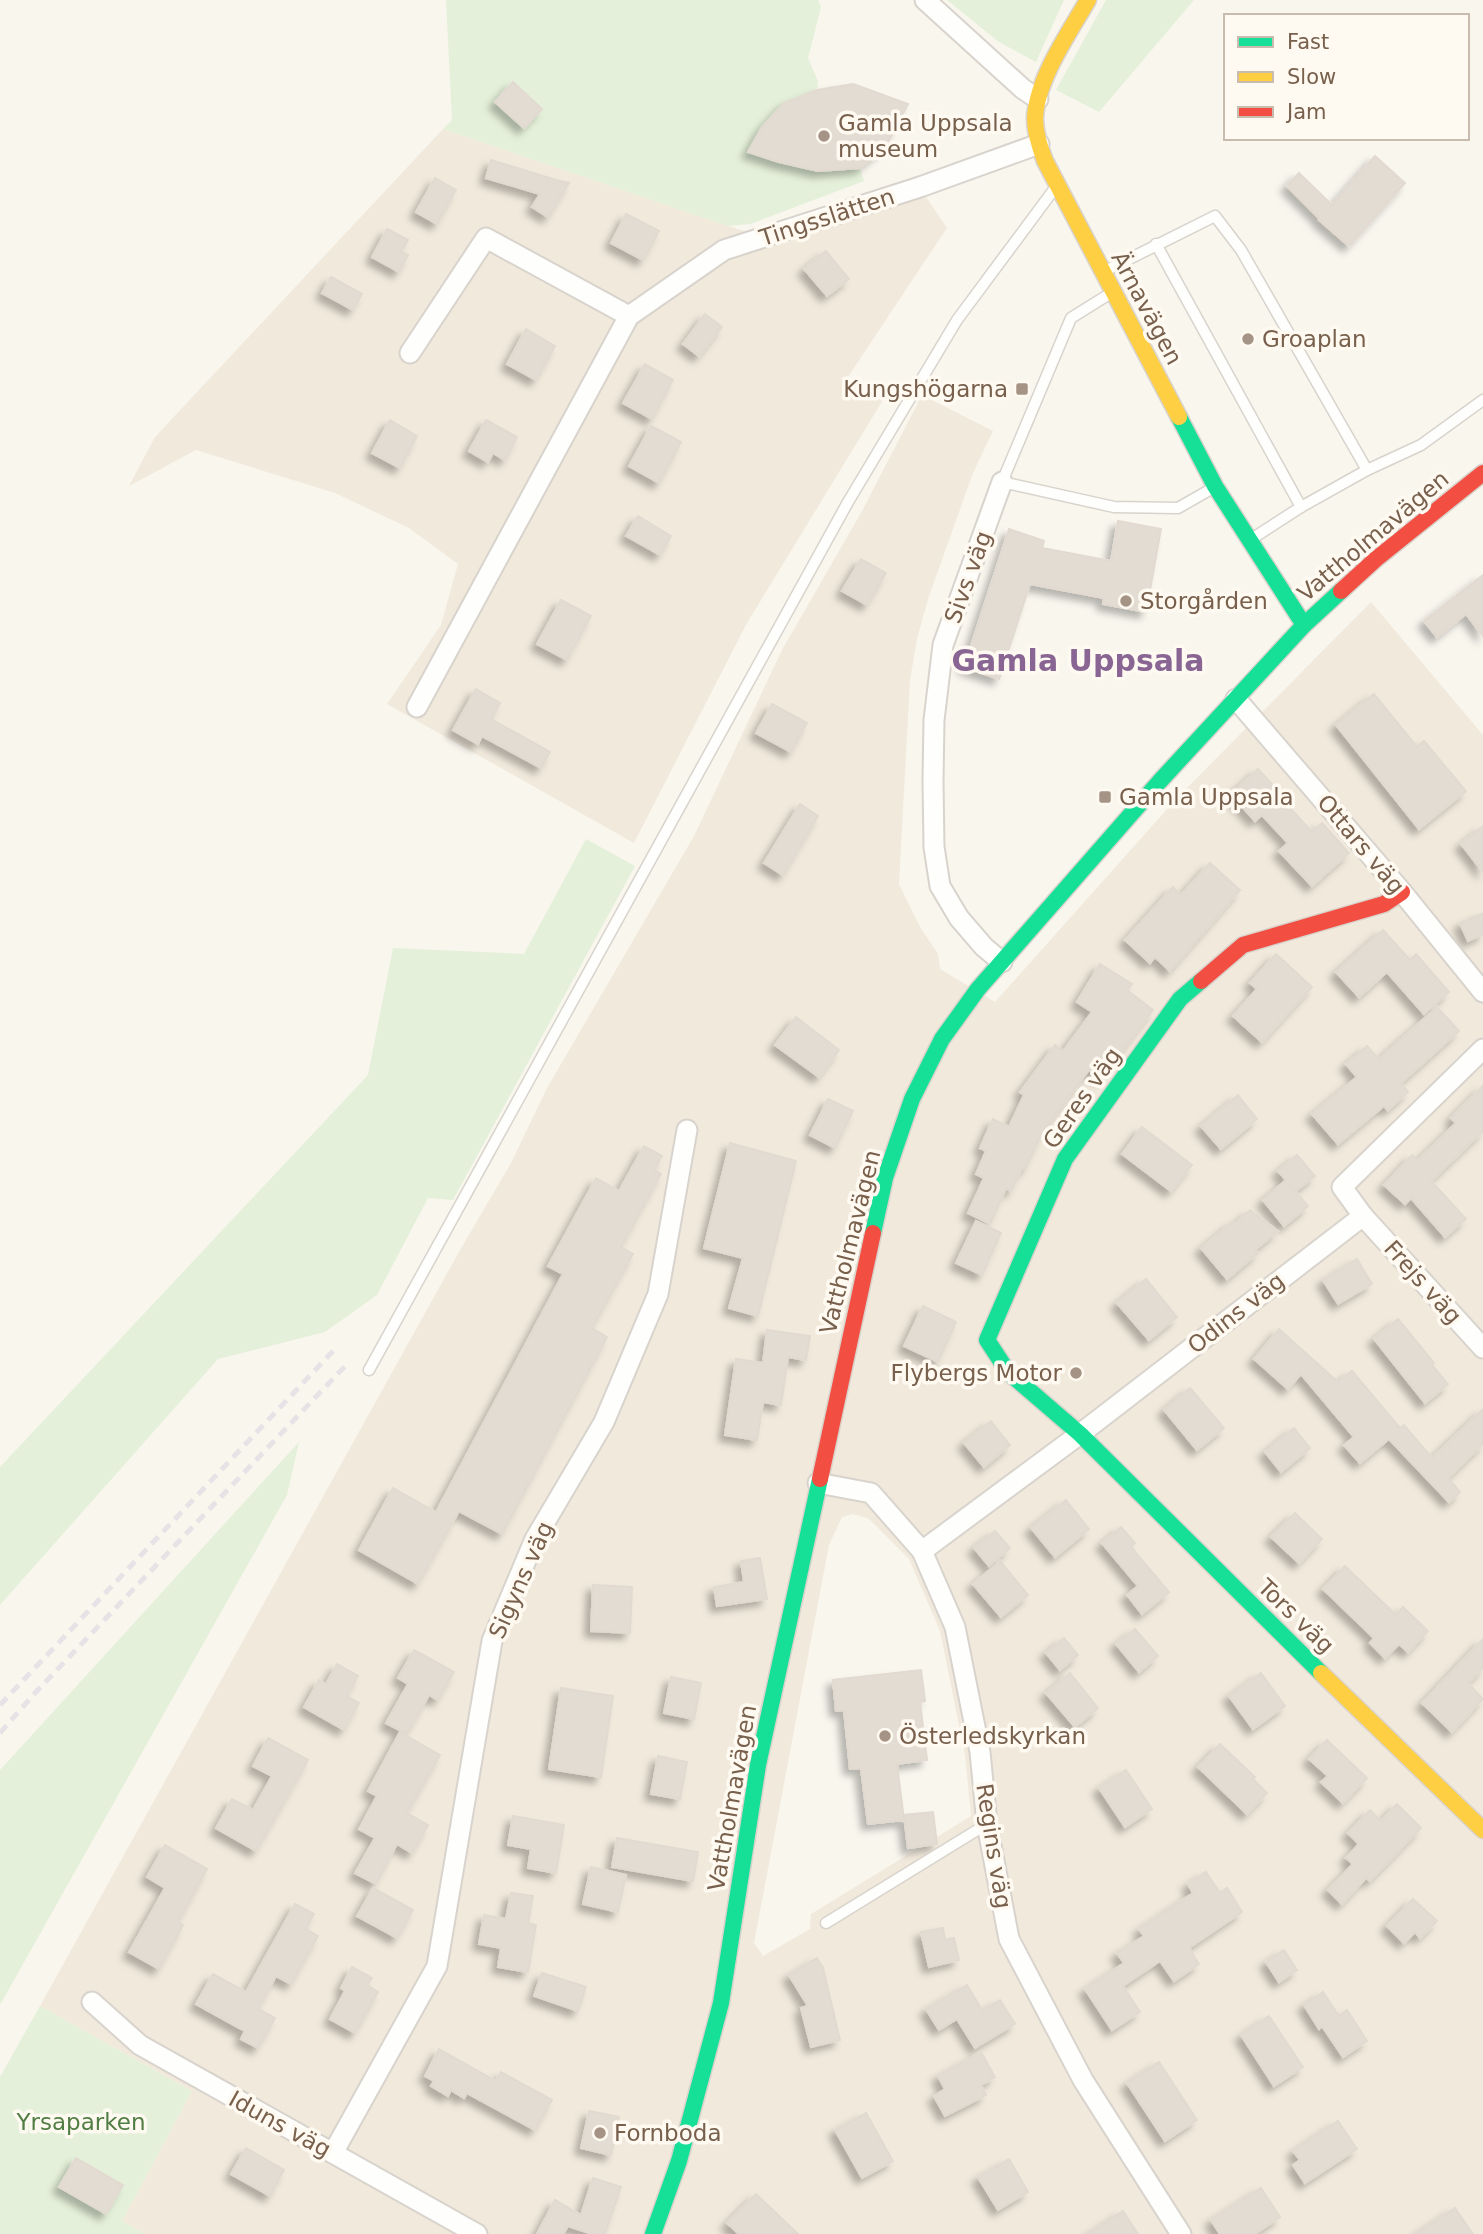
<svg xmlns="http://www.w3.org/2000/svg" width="1483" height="2234" font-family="'DejaVu Sans',sans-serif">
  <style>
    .residential { fill: #f1e9dc; fill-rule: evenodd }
    .green { fill: #e4f0d9 }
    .building { fill: #e3dcd3; stroke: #e2dad0; stroke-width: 2; filter: url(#shadow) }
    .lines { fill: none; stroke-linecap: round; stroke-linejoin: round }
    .lane-casing { stroke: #d8d3cc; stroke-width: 13 }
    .street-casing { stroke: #d8d3cc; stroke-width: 23 }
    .fast-casing { stroke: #d9d3cc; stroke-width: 19 }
    .slow-casing { stroke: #d9d3cc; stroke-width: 19 }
    .jam-casing { stroke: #d9d3cc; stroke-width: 19 }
    .lane { stroke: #fefefc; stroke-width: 10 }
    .street { stroke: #fefefc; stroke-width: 19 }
    .fast { stroke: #16e098; stroke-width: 16 }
    .slow { stroke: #ffcf43; stroke-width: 16 }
    .jam { stroke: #f24e42; stroke-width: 16 }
    .rail { stroke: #e6e3e6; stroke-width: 5; stroke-dasharray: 10 7; stroke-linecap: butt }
    .poi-dot { fill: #a59485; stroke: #fffaf1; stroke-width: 2.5 }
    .labels { text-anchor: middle; stroke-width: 7; stroke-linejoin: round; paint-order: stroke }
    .poi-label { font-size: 23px; fill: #78604d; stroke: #fffaf1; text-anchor: start }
    .street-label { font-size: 23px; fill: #78604d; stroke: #fffaf1 }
    .park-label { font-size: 23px; fill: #517e44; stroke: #fffaf1 }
    .district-label { font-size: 30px; font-weight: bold; fill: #886593; stroke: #fffaf1 }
  </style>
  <defs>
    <filter id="shadow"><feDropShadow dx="-6" dy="6" stdDeviation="3.5" flood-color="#0004"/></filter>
  </defs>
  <rect width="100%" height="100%" fill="#f9f6ee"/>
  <g class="residential">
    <polygon points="443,129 773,241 924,194 947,228 846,380 883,400 747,623 634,843 387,704 441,625 458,564 409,528 335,493 196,450 129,486 155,437"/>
    <path d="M922,395L993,431L973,473L928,599L917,639L910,680L899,884L920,927L938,954L940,969L995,1002L1177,798L1371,602L1483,735V2234H145L122,2221L192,2091L40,2006L460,1250L511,1163L547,1088L694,836L782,650L862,511ZM853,1514L869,1519L909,1559L940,1631L965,1755L971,1816L811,1914L810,1929L763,1956L754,1943L829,1545L842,1517Z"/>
  </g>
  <g class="green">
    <polygon points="446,0 818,0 821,7 808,58 818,81 817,90 784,103 762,127 748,152 779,162 818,171 860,168 864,181 750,224 728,226 443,129 452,120"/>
    <polygon points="947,0 1064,0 1036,62 999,42"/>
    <polygon points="1106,0 1194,0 1099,112 1056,90"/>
    <polygon points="586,839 635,866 453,1200 428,1198 377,1295 325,1332 218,1359 0,1605 0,1467 368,1075 393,948 524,954"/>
    <polygon points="299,1442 287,1495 0,2005 0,1770"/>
    <polygon points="40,2006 192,2091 122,2221 145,2234 0,2234 0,2077"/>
  </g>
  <g class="building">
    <polygon points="513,82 542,109 524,128 495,102"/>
    <polygon points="853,84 908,104 886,146 860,168 818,171 779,162 748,152 762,127 784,103 817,90"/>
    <polygon points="1375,156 1405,183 1349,246 1319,220 1320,219 1287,186 1299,173 1332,205"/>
    <polygon points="491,160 556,180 569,183 548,217 532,207 540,194 486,178"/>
    <polygon points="435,178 456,190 437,224 416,212"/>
    <polygon points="626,214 659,231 643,260 611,243"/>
    <polygon points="387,229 408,240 401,252 408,255 399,272 372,257"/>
    <polygon points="826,251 849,279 827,296 804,269"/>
    <polygon points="331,277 362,294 353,310 322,293"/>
    <polygon points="705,314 722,327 699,356 683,344"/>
    <polygon points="526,329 555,346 536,380 507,364"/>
    <polygon points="645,364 673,380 652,419 623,403"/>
    <polygon points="390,420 417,436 400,468 372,453"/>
    <polygon points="486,420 517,437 505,460 493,453 488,462 469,451"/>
    <polygon points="651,426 681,442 659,483 629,466"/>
    <polygon points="638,516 671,536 660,555 626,536"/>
    <polygon points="1118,521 1161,529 1146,612 1103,604 1104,598 1030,584 999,679 964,667 1009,529 1044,541 1042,548 1111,561"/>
    <polygon points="861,559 886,573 867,605 842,591"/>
    <polygon points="1483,575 1483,636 1466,614 1437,637 1424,621"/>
    <polygon points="561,600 591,616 567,660 537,644"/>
    <polygon points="476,689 500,703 491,719 550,752 541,768 482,736 478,744 453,730"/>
    <polygon points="1374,694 1417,747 1424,741 1466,791 1419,829 1336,725"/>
    <polygon points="772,704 807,723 791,752 756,733"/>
    <polygon points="1258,769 1283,796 1281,798 1312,832 1322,823 1349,853 1312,886 1279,851 1288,843 1262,815 1255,821 1231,794"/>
    <polygon points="800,804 818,816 783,875 764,863"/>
    <polygon points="1483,826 1483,872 1461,844"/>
    <polygon points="1210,863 1240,890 1170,971 1155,957 1150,963 1125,940 1173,887 1181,895"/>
    <polygon points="1483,913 1483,934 1468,941 1460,923"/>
    <polygon points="1383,930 1410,960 1416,954 1449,992 1424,1014 1387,972 1359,997 1336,972"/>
    <polygon points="1276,954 1312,987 1262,1042 1233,1016 1257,989 1250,983"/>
    <polygon points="1100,964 1132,984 1127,990 1153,1010 1100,1079 1089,1070 1044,1129 1025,1169 1022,1168 1011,1191 1006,1188 990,1224 968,1213 984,1178 976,1174 986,1151 980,1148 993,1119 1009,1127 1024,1095 1020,1092 1055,1045 1063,1051 1092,1012 1077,1002"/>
    <polygon points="1437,1007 1459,1031 1401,1083 1408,1092 1388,1110 1384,1106 1338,1144 1312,1114 1357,1077 1346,1064 1367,1046 1379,1059"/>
    <polygon points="796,1017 839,1050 819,1077 775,1045"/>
    <polygon points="1483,1086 1483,1131 1431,1181 1466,1219 1445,1237 1411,1198 1405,1204 1384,1185 1412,1155 1418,1160 1456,1123 1451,1118"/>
    <polygon points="1238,1095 1257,1119 1221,1149 1201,1126"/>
    <polygon points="828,1099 853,1111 835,1148 810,1135"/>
    <polygon points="1142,1127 1192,1165 1171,1191 1122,1154"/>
    <polygon points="730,1143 796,1161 758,1316 729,1308 743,1258 704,1248"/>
    <polygon points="644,1146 662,1156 654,1170 661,1174 621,1247 633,1254 592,1328 607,1337 502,1534 459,1511 418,1584 359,1550 393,1488 436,1512 563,1274 548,1266 596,1178 619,1191"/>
    <polygon points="1297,1155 1315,1176 1296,1191 1288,1182 1308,1206 1284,1226 1263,1200 1286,1180 1278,1171"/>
    <polygon points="1250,1210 1278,1231 1255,1250 1258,1253 1227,1279 1201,1248 1232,1222 1234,1224"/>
    <polygon points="976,1221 1001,1233 982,1275 956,1263"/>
    <polygon points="1357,1259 1372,1284 1338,1304 1323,1280"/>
    <polygon points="1146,1279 1177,1317 1149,1340 1117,1303"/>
    <polygon points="923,1306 956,1322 938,1362 904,1346"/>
    <polygon points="1398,1319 1434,1363 1432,1365 1448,1384 1425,1403 1374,1339"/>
    <polygon points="1279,1329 1338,1382 1352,1371 1400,1428 1404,1425 1432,1458 1483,1409 1483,1444 1448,1478 1460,1492 1449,1502 1389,1439 1360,1463 1344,1445 1354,1437 1301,1374 1288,1389 1254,1359"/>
    <polygon points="767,1330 810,1336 806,1360 788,1357 781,1405 763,1402 757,1440 725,1435 736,1359 763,1363"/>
    <polygon points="1190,1388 1224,1428 1197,1450 1164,1410"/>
    <polygon points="991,1421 1010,1445 984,1467 964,1443"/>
    <polygon points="1294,1428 1310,1448 1281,1472 1265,1452"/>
    <polygon points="1066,1500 1089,1529 1055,1557 1031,1528"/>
    <polygon points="1295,1513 1322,1539 1299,1563 1271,1537"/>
    <polygon points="1121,1527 1135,1543 1131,1547 1169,1592 1142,1614 1127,1595 1138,1586 1102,1543"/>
    <polygon points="995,1531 1010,1548 989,1566 974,1548"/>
    <polygon points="760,1558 767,1599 717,1606 714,1587 744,1582 741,1561"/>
    <polygon points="1000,1561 1028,1595 1001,1617 973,1584"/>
    <polygon points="1345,1566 1396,1615 1403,1607 1428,1631 1408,1652 1399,1644 1385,1658 1370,1643 1374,1638 1323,1589"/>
    <polygon points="593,1585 632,1587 630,1633 591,1631"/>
    <polygon points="1135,1629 1158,1656 1139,1672 1116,1644"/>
    <polygon points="1064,1638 1078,1655 1060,1670 1046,1653"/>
    <polygon points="1483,1639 1483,1668 1468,1683 1483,1699 1452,1732 1422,1703"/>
    <polygon points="414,1650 454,1672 438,1700 429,1695 407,1734 386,1723 408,1684 398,1678"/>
    <polygon points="337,1664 358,1676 347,1696 359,1703 344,1730 304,1707 319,1680 326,1684"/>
    <polygon points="921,1670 925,1701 920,1702 927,1760 897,1764 904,1820 868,1824 861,1768 850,1769 844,1710 836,1711 833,1680"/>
    <polygon points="1070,1673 1098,1708 1075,1727 1046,1693"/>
    <polygon points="1261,1673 1285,1706 1253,1729 1229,1696"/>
    <polygon points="671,1677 701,1683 694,1719 664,1713"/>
    <polygon points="561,1688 613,1696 601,1777 549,1769"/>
    <polygon points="400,1732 440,1755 407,1813 428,1825 412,1853 397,1844 376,1884 355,1873 375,1838 359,1829 377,1796 368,1791"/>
    <polygon points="268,1738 308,1760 256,1851 216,1828 232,1799 253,1810 272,1776 253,1766"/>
    <polygon points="1327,1740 1367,1778 1343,1803 1321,1782 1328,1776 1309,1759"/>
    <polygon points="1220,1744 1255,1777 1253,1779 1267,1793 1247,1814 1198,1767"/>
    <polygon points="658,1756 687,1762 680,1799 651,1794"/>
    <polygon points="1126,1770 1152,1809 1125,1827 1099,1788"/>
    <polygon points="1397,1804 1421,1828 1370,1881 1366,1878 1342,1904 1328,1890 1353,1864 1346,1858 1359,1844 1348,1833 1370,1810 1381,1821"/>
    <polygon points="933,1812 937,1844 908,1848 904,1815"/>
    <polygon points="513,1816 564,1825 556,1873 528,1868 531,1849 508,1845"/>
    <polygon points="617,1838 698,1852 693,1881 612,1867"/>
    <polygon points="165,1845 207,1869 178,1922 183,1925 159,1969 129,1952 165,1888 147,1877"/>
    <polygon points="591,1867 626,1875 618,1912 583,1904"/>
    <polygon points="1206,1872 1220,1893 1227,1888 1242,1912 1189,1948 1199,1964 1174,1981 1160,1961 1123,1986 1140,2012 1112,2030 1085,1989 1124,1963 1117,1953 1144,1936 1139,1929 1193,1893 1188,1884"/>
    <polygon points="373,1888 413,1910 397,1938 357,1916"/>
    <polygon points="511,1893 533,1896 528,1923 536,1925 528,1972 498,1967 501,1948 479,1944 484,1915 506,1919"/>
    <polygon points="1413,1899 1437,1921 1420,1938 1415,1932 1404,1943 1387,1926"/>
    <polygon points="295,1904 314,1914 306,1929 318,1936 291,1984 276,1976 258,2009 275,2018 258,2048 241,2039 245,2031 196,2004 213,1974 246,1992"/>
    <polygon points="943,1928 945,1940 954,1938 959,1960 929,1967 921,1932"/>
    <polygon points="1284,1950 1297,1970 1279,1982 1266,1962"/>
    <polygon points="817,1958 823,1968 840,2040 811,2047 801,2008 808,2006 789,1975"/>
    <polygon points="352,1967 372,1978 367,1985 378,1992 355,2033 330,2019 345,1991 341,1988"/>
    <polygon points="542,1973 586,1987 578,2011 534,1996"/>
    <polygon points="967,1985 982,2010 1000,2000 1015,2024 975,2048 957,2019 939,2030 926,2009"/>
    <polygon points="1323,1992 1339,2016 1347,2010 1367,2041 1343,2057 1322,2026 1319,2029 1304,2005"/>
    <polygon points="1269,2016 1303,2067 1274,2086 1241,2035"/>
    <polygon points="439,2049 496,2081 501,2072 552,2100 535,2130 467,2093 464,2098 451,2090 448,2096 431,2086 434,2081 425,2076"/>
    <polygon points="981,2052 995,2077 981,2085 986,2095 945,2116 934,2096 945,2089 938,2076"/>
    <polygon points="1159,2062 1197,2120 1165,2141 1127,2083"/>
    <polygon points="589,2111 619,2117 611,2155 581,2148"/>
    <polygon points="866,2113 893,2161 862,2178 835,2130"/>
    <polygon points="1338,2121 1357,2149 1305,2183 1293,2165 1300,2160 1293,2151"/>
    <polygon points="246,2148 284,2170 270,2196 231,2174"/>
    <polygon points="76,2158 123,2185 106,2214 59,2187"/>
    <polygon points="1009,2159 1028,2192 998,2210 978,2177"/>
    <polygon points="593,2178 621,2187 605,2234 592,2234 568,2226 563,2234 537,2234 555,2200 581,2215"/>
    <polygon points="1261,2188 1280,2217 1255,2234 1220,2234 1211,2220"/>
    <polygon points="756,2194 798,2234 739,2234 727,2223"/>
    <polygon points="1455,2208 1473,2234 1416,2234"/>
    <polygon points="1123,2211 1138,2234 1088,2234"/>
  </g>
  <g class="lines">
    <defs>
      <g id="lane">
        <polyline points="1156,244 1301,507"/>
        <polyline points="1103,272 1215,216 1241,250 1367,470"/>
        <polyline points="1111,293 1071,318 1002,482 1114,507 1178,508 1213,488"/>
        <polyline points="1250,540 1301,507 1367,470 1421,445 1483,400"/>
        <polyline points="369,1370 848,502 957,320 1055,188"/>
        <polyline points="826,1923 987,1824"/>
      </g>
      <g id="street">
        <polyline points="925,0 1023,89 1038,99"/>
        <polyline points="410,353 486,238 629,316"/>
        <polyline points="1236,699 1402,892 1483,992"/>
        <polyline points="417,707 629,316 724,250 920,187 1039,144"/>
        <polyline points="1002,962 984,947 959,918 940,886 934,847 933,782 934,720 943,645 1002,482"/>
        <polyline points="1363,1216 1483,1348"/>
        <polyline points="818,1483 871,1493 922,1551 955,1627 980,1752 987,1824 1009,1939 1083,2080 1181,2234"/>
        <polyline points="922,1551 1080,1434 1363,1216 1342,1187 1483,1049"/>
        <polyline points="92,2002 140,2045 477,2234"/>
        <polyline points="333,2153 437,1966 492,1641 535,1539 604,1422 658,1294 687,1130"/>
      </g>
      <g id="fast">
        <polyline points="1179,417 1215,486 1304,625"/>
        <polyline points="1201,981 1180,999 1065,1159 987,1340 1008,1372 1080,1434 1321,1673"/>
        <polyline points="873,1233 885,1178 912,1099 942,1039 978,989 1160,781 1304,625 1341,591"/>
        <polyline points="653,2234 679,2161 721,2003 758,1765 820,1479"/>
      </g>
      <g id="slow">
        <path d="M1088,0C1069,33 1036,80 1035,119C1035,133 1040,148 1045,161L1179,417"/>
        <polyline points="1321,1673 1483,1830"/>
      </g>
      <g id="jam">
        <polyline points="1341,591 1376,559 1483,473"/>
        <polyline points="1201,981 1243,945 1384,904 1402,892"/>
        <polyline points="820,1479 873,1233"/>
      </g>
    </defs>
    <use href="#lane" class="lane-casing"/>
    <use href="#street" class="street-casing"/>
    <use href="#fast" class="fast-casing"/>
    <use href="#slow" class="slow-casing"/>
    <use href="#jam" class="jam-casing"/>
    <use href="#lane" class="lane"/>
    <use href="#street" class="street"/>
    <use href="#fast" class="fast"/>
    <use href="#slow" class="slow"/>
    <use href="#jam" class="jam"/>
    <g class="rail">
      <polyline points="0,1705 334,1350"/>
      <polyline points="0,1733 35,1693 348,1363"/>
    </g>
  </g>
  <g class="poi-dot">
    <circle cx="824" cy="136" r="7"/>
    <circle cx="1248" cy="339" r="7"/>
    <rect x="1015" y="382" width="14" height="14" rx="3.5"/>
    <circle cx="1126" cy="601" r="7"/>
    <rect x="1098" y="790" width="14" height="14" rx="3.5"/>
    <circle cx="1076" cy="1373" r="7"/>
    <circle cx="885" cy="1736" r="7"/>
    <circle cx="600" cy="2133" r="7"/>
  </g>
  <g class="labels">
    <g class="poi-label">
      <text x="838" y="131">Gamla Uppsala<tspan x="838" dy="26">museum</tspan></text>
      <text x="1262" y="347">Groaplan</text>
      <text x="1008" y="397" text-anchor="end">Kungshögarna</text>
      <text x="1140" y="609">Storgården</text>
      <text x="1119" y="805">Gamla Uppsala</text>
      <text x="1062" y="1381" text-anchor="end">Flybergs Motor</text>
      <text x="899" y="1744">Österledskyrkan</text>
      <text x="614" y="2141">Fornboda</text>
    </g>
    <g class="street-label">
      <text transform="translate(827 217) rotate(-18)" y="8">Tingsslätten</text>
      <text transform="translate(1147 308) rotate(62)" y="8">Ärnavägen</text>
      <text transform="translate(1373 536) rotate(-40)" y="8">Vattholmavägen</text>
      <text transform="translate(968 577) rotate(-70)" y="8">Sivs väg</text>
      <text transform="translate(1361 844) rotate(50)" y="8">Ottars väg</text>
      <text transform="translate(1082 1098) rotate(-55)" y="8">Geres väg</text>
      <text transform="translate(850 1242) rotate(-76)" y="8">Vattholmavägen</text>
      <text transform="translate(1423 1282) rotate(48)" y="8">Frejs väg</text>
      <text transform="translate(1236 1313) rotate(-38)" y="8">Odins väg</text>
      <text transform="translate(521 1580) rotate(-66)" y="8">Sigyns väg</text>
      <text transform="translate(1296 1616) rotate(44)" y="8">Tors väg</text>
      <text transform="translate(732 1798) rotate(-80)" y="8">Vattholmavägen</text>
      <text transform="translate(994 1846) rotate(81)" y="8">Regins väg</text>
      <text transform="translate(280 2124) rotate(29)" y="8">Iduns väg</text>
    </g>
    <g class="park-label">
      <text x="81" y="2130">Yrsaparken</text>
    </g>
    <g class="district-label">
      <text x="1078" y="671">Gamla Uppsala</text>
    </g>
  </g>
  <rect x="1224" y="14" width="245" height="126" fill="#fffaf1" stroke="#c9bcaf" stroke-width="2"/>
  <rect x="1238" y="37" width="35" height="10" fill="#16e098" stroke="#c9bcaf" stroke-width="2"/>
  <text x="1287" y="49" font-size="21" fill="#78604d">Fast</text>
  <rect x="1238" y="72" width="35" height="10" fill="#ffcf43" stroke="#c9bcaf" stroke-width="2"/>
  <text x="1287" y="84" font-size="21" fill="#78604d">Slow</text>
  <rect x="1238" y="107" width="35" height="10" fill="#f24e42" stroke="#c9bcaf" stroke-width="2"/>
  <text x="1287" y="119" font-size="21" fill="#78604d">Jam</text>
</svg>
